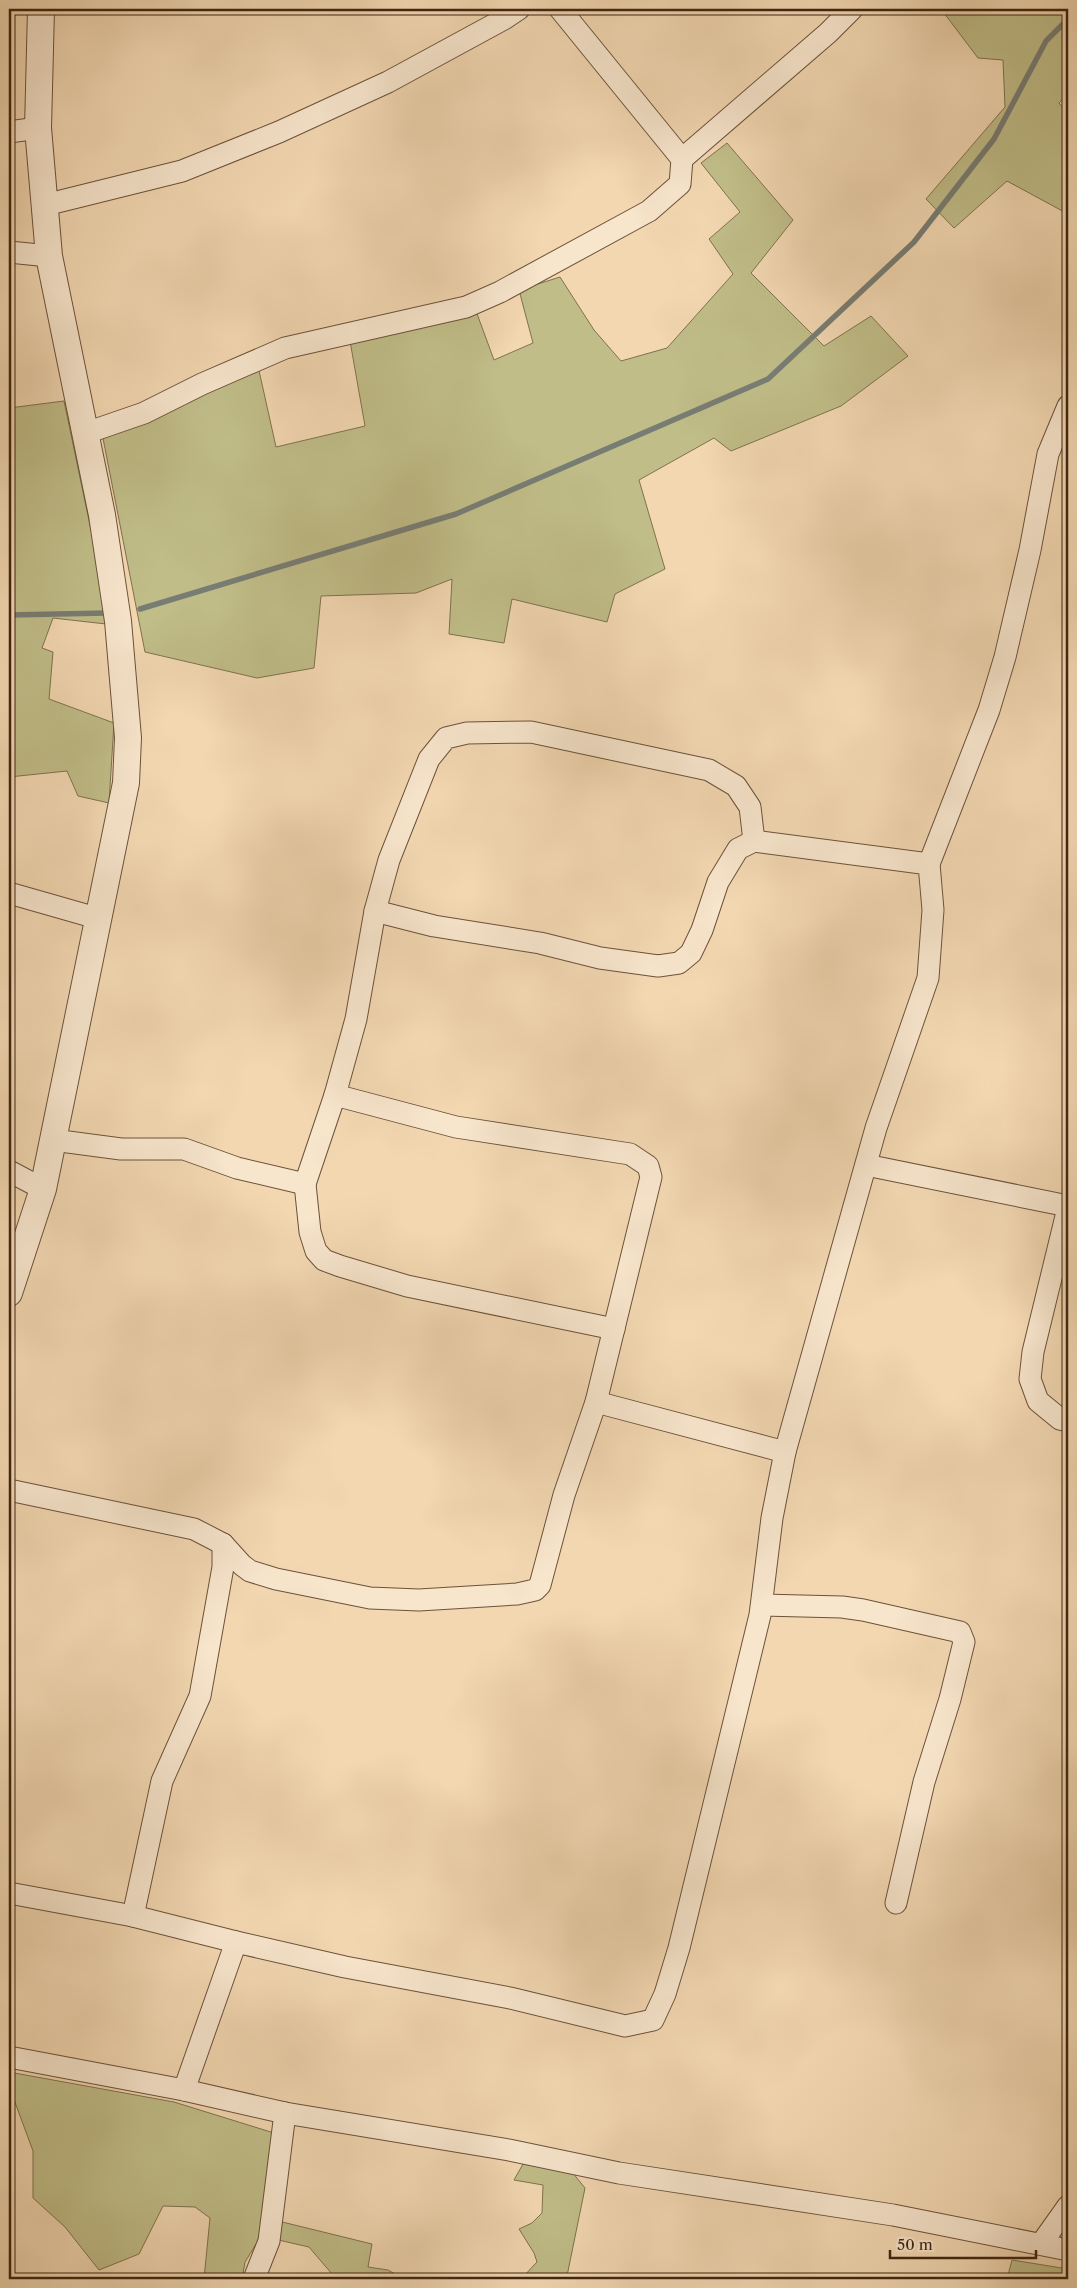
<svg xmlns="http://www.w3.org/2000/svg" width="1077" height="2288" font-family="'Libre Caslon Text',serif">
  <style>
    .green { fill: #c0bd88; stroke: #80724d }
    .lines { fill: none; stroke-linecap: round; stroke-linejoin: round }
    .stream { stroke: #787d74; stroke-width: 5.5 }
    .minor-casing { stroke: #6c523a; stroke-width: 23 }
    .tertiary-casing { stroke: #6c523a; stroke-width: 28 }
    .minor { stroke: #f7e5cc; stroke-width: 21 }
    .tertiary { stroke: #f7e5cc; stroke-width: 26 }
  </style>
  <rect width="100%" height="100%" fill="#f2d7b1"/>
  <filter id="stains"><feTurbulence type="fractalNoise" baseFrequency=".004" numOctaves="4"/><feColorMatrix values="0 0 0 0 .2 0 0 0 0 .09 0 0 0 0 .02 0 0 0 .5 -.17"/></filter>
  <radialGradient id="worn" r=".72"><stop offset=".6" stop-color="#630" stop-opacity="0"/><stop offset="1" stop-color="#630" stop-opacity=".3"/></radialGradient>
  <g class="green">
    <polygon points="941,9 1068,9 1068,94 1059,103 1068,114 1068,214 1007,181 954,228 926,199 1005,107 1003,60 978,58"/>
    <polygon points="727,143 793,220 751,273 824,346 871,316 908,356 841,406 731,451 714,438 639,480 665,569 615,594 607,622 512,599 504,643 449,634 452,579 416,593 321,596 314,668 257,678 145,652 100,423 256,357 276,447 365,426 350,341 476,311 494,360 533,343 519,290 560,277 594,330 621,361 667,348 733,274 709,239 740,212 701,163"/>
    <polygon points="64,401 100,573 106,624 53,618 42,648 53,652 49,699 114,723 109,803 78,796 67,771 9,777 9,408"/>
    <polygon points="9,2072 174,2102 274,2133 270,2219 372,2244 368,2267 388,2270 404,2279 333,2279 332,2274 309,2247 261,2236 245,2262 242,2279 204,2279 210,2218 195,2207 163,2206 139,2254 99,2270 65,2227 33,2198 33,2151 9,2086"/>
    <polygon points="523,2164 572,2172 585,2188 567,2276 569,2279 521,2279 537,2262 534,2253 519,2229 532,2223 542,2213 543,2185 514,2180"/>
    <polygon points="1012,2260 1068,2269 1068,2279 1007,2279"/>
  </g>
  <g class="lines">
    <g class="stream">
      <polyline points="140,609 456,514 768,379 914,242 994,139 1046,41 1068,19"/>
      <polyline points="9,615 107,613"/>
    </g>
    <defs>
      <g id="minor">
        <polyline points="9,132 38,128"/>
        <polyline points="682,159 828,33 852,9"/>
        <polyline points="45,205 182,171 279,132 388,82 504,19 519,9"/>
        <polyline points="9,252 49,256"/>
        <polyline points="86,433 144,413 202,384 285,348 466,307 500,292 649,211 680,184 682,159 560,9"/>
        <polyline points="929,864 989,710 1005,657 1030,550 1048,454 1068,406"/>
        <polyline points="9,893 100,919"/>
        <polyline points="375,911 434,926 540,943 600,958 658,966 679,963 691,953 702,930 718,882 738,849 754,841 929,864 933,910 928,978 876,1128 785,1452 596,1402"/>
        <polyline points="53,1140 121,1149 184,1149 237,1168 305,1184"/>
        <polyline points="866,1165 1068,1206"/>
        <polyline points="9,1171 43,1189"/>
        <polyline points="1068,1208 1033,1352 1030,1379 1038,1401 1060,1419 1068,1421"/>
        <polyline points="614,1329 407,1286 340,1266 324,1260 316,1251 310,1232 305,1184 335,1095 356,1019 375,911 389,860 429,759 446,738 467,733 531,732 709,770 736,786 750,807 754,841"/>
        <polyline points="9,1490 194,1529 223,1544 242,1565 250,1571 276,1579 370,1598 419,1600 517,1594 535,1590 540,1585 564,1495 596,1402 651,1177 648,1166 630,1154 456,1127 335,1095"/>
        <polyline points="762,1605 842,1607 863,1610 960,1632 964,1642 950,1699 924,1782 896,1903"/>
        <polyline points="9,1893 133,1916 236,1942"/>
        <polyline points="133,1916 162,1781 200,1696 223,1567 223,1544"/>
        <polyline points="9,2057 184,2090 285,2113 509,2150 619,2173 893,2215 1068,2250"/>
        <polyline points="184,2090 236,1942 345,1967 510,1998 625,2026 653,2020 665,1994 679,1948 760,1615 772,1518 785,1452"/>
        <polyline points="1041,2244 1068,2206"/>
        <polyline points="254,2279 269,2241 285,2113"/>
      </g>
      <polyline id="tertiary" points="9,1293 43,1189 53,1140 126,783 128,738 118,621 102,515 49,256 38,128 41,9"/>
    </defs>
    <use href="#minor" class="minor-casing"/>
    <use href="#tertiary" class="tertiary-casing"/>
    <use href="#minor" class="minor"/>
    <use href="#tertiary" class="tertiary"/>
  </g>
  <rect width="1077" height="2288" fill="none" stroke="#f2d7b1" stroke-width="30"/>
  <rect x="10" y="10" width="1057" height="2268" fill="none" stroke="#3f2612" stroke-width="2.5"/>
  <rect x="15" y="15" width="1047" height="2258" fill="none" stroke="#3f2612"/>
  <path d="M890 2250v8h146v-8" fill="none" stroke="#3f2612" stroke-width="2.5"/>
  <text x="897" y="2250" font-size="15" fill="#3f2612" stroke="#f7e5cc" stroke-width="4" paint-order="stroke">50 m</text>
  <rect width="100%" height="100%" filter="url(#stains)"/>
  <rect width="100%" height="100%" fill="url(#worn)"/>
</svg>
